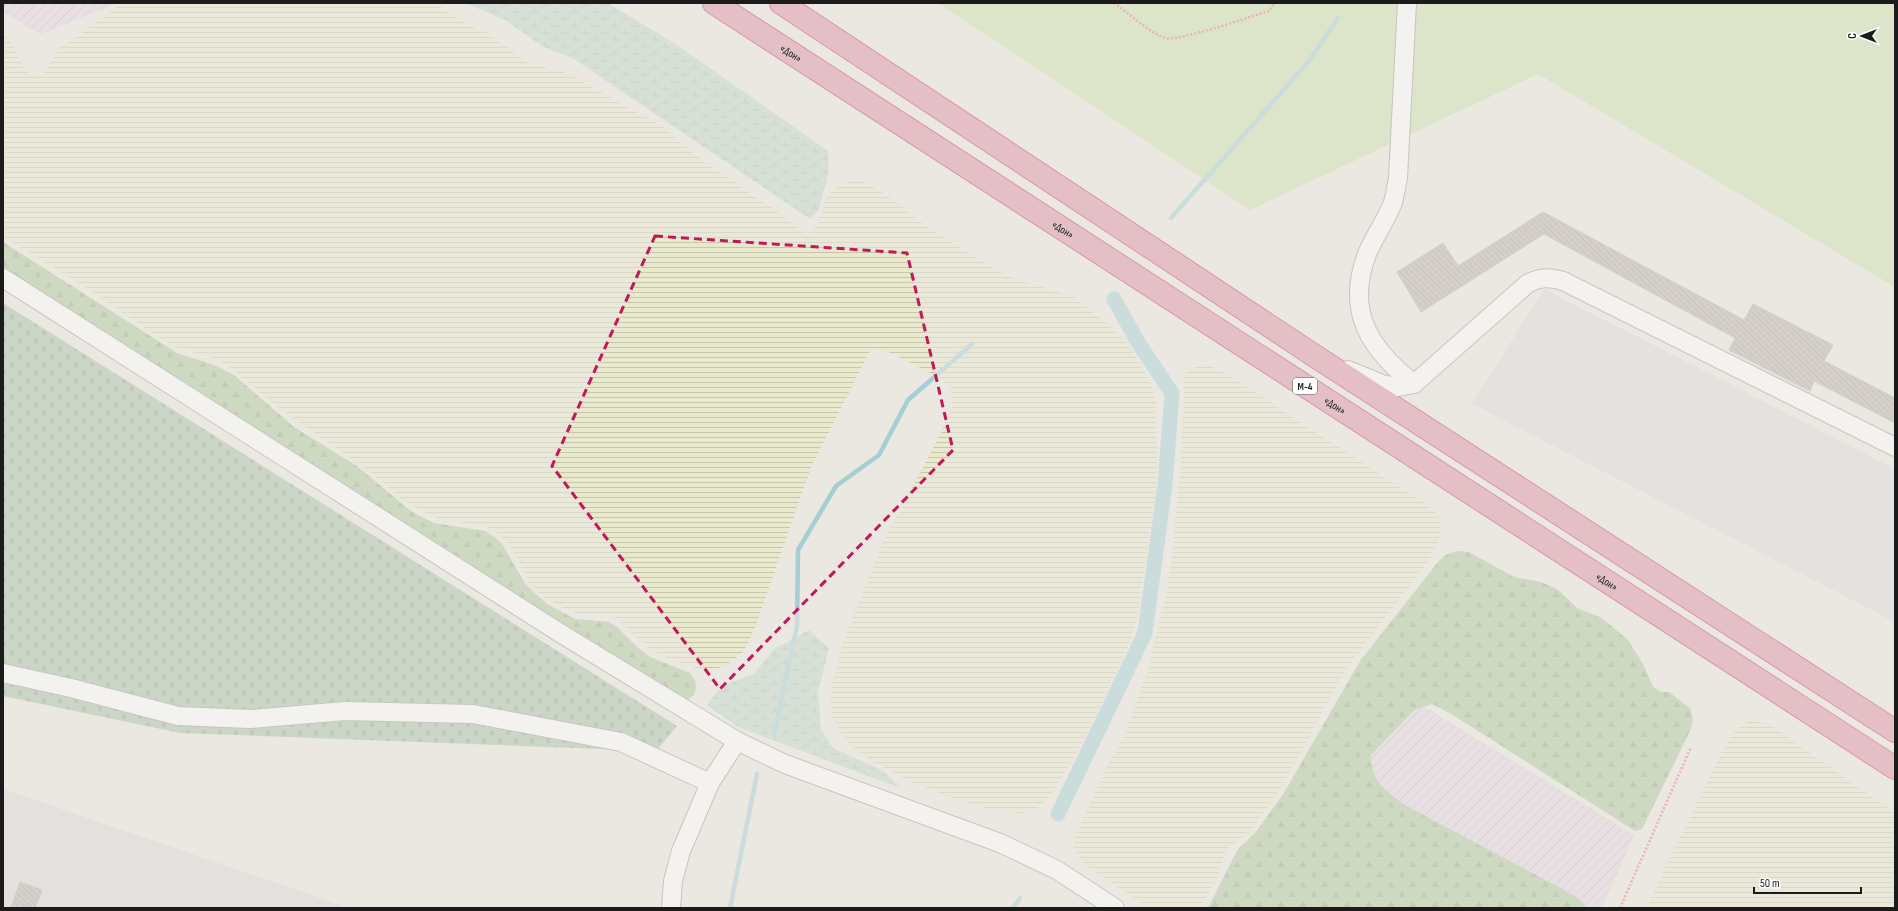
<svg xmlns="http://www.w3.org/2000/svg" width="1898" height="911" font-family="'Sofia Sans Condensed',sans-serif">
  <style>
    .residential { fill: #d9d8d8 }
    .industrial { fill: url(#industrial-furrows) }
    .farmland { fill: url(#farmland-rules) }
    .grass { fill: #cae1ab }
    .forest { fill: url(#forest-firs) }
    .wetland { fill: url(#wetland-marsh) }
    .cemetery { fill: url(#cemetery-stones) }
    .parking { fill: #dbdbdb }
    .lines { fill: none; stroke-linecap: round; stroke-linejoin: round }
    .stream { stroke: #a5ced5; stroke-width: 4.5 }
    .canal { stroke: #a5ced5; stroke-width: 15 }
    .building { fill: url(#building-back-hatch); stroke: #bbada5 }
    .minor-casing { stroke: #9c9c9c; stroke-width: 20 }
    .highway-casing { stroke: #c33571; stroke-width: 24 }
    .path { stroke: #eb7573; stroke-width: 2.5; stroke-dasharray: 2 2; stroke-linecap: butt }
    .minor { stroke: #fff; stroke-width: 18 }
    .highway { stroke: #dc8fa4; stroke-width: 22 }
    .marked { fill: none; stroke: #c2185b; stroke-width: 3; stroke-dasharray: 8 5; stroke-linejoin: round }
    .labels { text-anchor: middle; stroke-width: 3; stroke-linejoin: round; paint-order: stroke }
    .shield { fill: #fff; stroke: #5f5f5f; stroke-width: 1 }
    .shield-label { font-size: 10px; font-weight: bold; fill: #1b1b1b }
    .street-label { font-size: 11px; fill: #1b1b1b; stroke: #fff }
  </style>
  <defs>
    <pattern id="industrial-furrows" width="10" height="10" patternUnits="userSpaceOnUse"><rect width="10" height="10" fill="#e4d4e2"/><path d="M-1 1l2-2M0 10L10 0M9 11l2-2" fill="none" stroke="#c3b5c1"/></pattern>
    <pattern id="farmland-rules" width="6" height="5" patternUnits="userSpaceOnUse"><rect width="6" height="5" fill="#e9e9cd"/><path d="M0 2.5h6" fill="none" stroke="#c7c7af"/></pattern>
    <pattern id="forest-firs" width="22" height="20" patternUnits="userSpaceOnUse"><rect width="22" height="20" fill="#abc79a"/><path d="M5 1l3.5 6h-7zM16 11l3.5 6h-7z" fill="#93aa84"/></pattern>
    <pattern id="wetland-marsh" width="20" height="14" patternUnits="userSpaceOnUse"><rect width="20" height="14" fill="#bfd8cb"/><path d="M1 5h8M5 5V1M11 12h8M15 12V8" fill="none" stroke="#a4b9ae"/></pattern>
    <pattern id="cemetery-stones" width="16" height="16" patternUnits="userSpaceOnUse"><rect width="16" height="16" fill="#a4c2a7"/><path d="M2 7V4a2 2 0 0 1 4 0v3zM10 15v-3a2 2 0 0 1 4 0v3z" fill="#8da68f"/></pattern>
    <pattern id="building-back-hatch" width="6" height="6" patternUnits="userSpaceOnUse"><rect width="6" height="6" fill="#bbb2ae"/><path d="M-1 5l2 2M0 0l6 6M5-1l2 2" fill="none" stroke="#a09895"/></pattern>
  </defs>
  <rect width="100%" height="100%" fill="#ebe7e1"/>
  <polygon class="residential" points="3,789 349,908 3,908"/>
  <g class="industrial">
    <polygon points="3,3 117,3 41,34 3,12"/>
    <polygon points="1415,701 1634,835 1602,908 1555,908 1343,776"/>
  </g>
  <g class="farmland">
    <polygon points="123,3 435,3 465,24 486,32 529,64 558,70 572,76 662,126 704,162 774,209 803,232 809,233 817,225 826,199 832,191 839,185 848,182 863,181 891,198 926,226 996,270 1021,281 1072,296 1100,317 1125,340 1138,359 1150,381 1156,401 1157,456 1156,491 1138,614 1130,643 1089,730 1068,767 1047,800 1034,811 1022,813 996,811 947,796 909,781 871,761 848,743 834,721 830,703 833,679 845,636 883,542 937,441 952,407 953,398 951,388 942,379 883,349 876,348 870,351 811,467 756,625 744,651 725,666 712,670 700,670 662,656 651,649 638,639 617,618 576,613 558,606 540,594 529,582 511,547 494,530 484,526 439,519 421,511 403,500 374,475 279,408 231,368 216,359 176,347 159,337 83,286 3,237 3,34 9,39 24,68 31,74 40,76 46,71 59,49"/>
    <polygon points="1204,363 1222,371 1426,504 1436,513 1440,521 1441,530 1439,539 1428,562 1346,669 1282,786 1251,831 1226,850 1216,881 1200,908 1148,908 1085,865 1077,855 1074,849 1074,838 1109,763 1124,737 1147,672 1167,589 1171,565 1181,458 1184,381 1187,371"/>
    <polygon points="1749,721 1768,723 1895,813 1895,908 1647,908 1664,870 1726,744 1736,729"/>
  </g>
  <polygon class="grass" points="938,3 1895,3 1895,287 1538,74 1250,210"/>
  <g class="forest">
    <polygon points="3,242 177,353 214,365 234,375 294,427 357,466 407,508 418,515 434,523 485,531 493,536 502,544 526,585 547,604 575,619 609,622 617,627 637,647 650,657 690,673 695,680 696,688 694,695 688,699 681,701 3,269"/>
    <path d="M1458,551L1469,552L1514,577L1541,582L1557,589L1577,608L1602,618L1628,640L1643,664L1653,687L1661,692H1669L1690,708L1693,719L1691,729L1642,829L1635,831L1453,715L1432,704L1414,710L1371,755C1371,781 1384,789 1403,804L1577,897L1584,904L1585,908H1208L1238,849L1255,833L1284,793L1360,661L1438,562L1447,554Z"/>
  </g>
  <g class="wetland">
    <polygon points="465,3 608,3 677,45 828,151 829,170 819,210 810,219 574,59 542,46 505,20"/>
    <polygon points="809,630 829,648 818,692 821,730 833,748 883,771 900,788 738,727 707,705 723,685 754,674 774,649"/>
  </g>
  <polygon class="cemetery" points="3,303 677,726 656,751 180,733 3,696"/>
  <polygon class="parking" points="1544,289 1895,469 1895,622 1472,404"/>
  <g class="lines">
    <g class="stream">
      <polyline points="1171,218 1309,61 1338,18"/>
      <polyline points="774,734 797,626 798,550 836,486 879,455 908,400 972,344"/>
      <polyline points="730,908 757,774"/>
      <polyline points="1013,908 1020,898"/>
    </g>
    <polyline class="canal" points="1058,814 1145,633 1165,485 1172,393 1139,344 1114,299"/>
  </g>
  <g class="building">
    <polygon points="1543,212 1744,320 1753,304 1833,345 1824,361 1895,398 1895,423 1814,381 1810,391 1729,350 1735,338 1544,234 1421,312 1397,272 1443,243 1458,266"/>
    <polygon points="20,882 42,890 35,908 11,908"/>
  </g>
  <g class="lines">
    <defs>
      <g id="minor">
        <path d="M1407,3L1398,178C1396,187 1395,197 1392,205C1385,222 1374,237 1367,254C1345,312 1370,349 1414,384"/>
        <polyline points="3,278 560,633 737,741 785,764 1000,843 1057,870 1115,908"/>
        <path d="M1348,370L1385,385L1398,387L1414,384L1527,284C1540,277 1549,277 1563,281L1895,447"/>
        <polyline points="3,673 71,688 178,716 250,719 345,711 473,714 621,742 710,783"/>
        <polyline points="671,908 673,881 681,851 710,783 737,741"/>
      </g>
      <g id="highway">
        <path id="s1" d="M714,3L1895,768"/>
        <polyline points="781,3 1321,360 1895,731"/>
      </g>
    </defs>
    <use href="#minor" class="minor-casing"/>
    <use href="#highway" class="highway-casing"/>
    <g class="path">
      <path d="M1114,3C1130,14 1147,31 1165,38C1178,42 1252,16 1269,11L1275,3"/>
      <polyline points="1620,908 1691,747"/>
    </g>
    <use href="#minor" class="minor"/>
    <use href="#highway" class="highway"/>
  </g>
  <path d="M0 0H1898V911H0ZM655,236L907,253L953,450L720,689L552,466Z" fill="#ebe7e1" fill-opacity=".55" fill-rule="evenodd"/>
  <path class="marked" d="M655,236L907,253L953,450L720,689L552,466Z"/>
  <g class="labels">
    <rect class="shield" x="1293" y="378" width="24" height="16" rx="3"/>
    <g class="shield-label">
      <text x="1305" y="390">М-4</text>
    </g>
    <g class="street-label">
      <text dy="4" stroke="none"><textPath href="#s1" startOffset="92">«Дон»</textPath></text>
      <text dy="4" stroke="none"><textPath href="#s1" startOffset="416">«Дон»</textPath></text>
      <text dy="4" stroke="none"><textPath href="#s1" startOffset="740">«Дон»</textPath></text>
      <text dy="4" stroke="none"><textPath href="#s1" startOffset="1064">«Дон»</textPath></text>
    </g>
  </g>
  <rect width="1898" height="911" fill="none" stroke="#1b1b1b" stroke-width="8"/>
  <g transform="translate(1862 36) rotate(270)" stroke="#ffffff" stroke-width="3" paint-order="stroke">
  <path d="M0-3L7 15L0 10L-7 15Z" fill="#1b1b1b"/>
  <text y="-6" font-size="11" font-weight="bold" text-anchor="middle" fill="#1b1b1b">С</text>
  </g>
  <path d="M1754 887v6h107v-6" fill="none" stroke="#1b1b1b" stroke-width="2"/>
  <text x="1760" y="887" font-size="12" fill="#1b1b1b" stroke="#ffffff" stroke-width="3" paint-order="stroke">50 m</text>
</svg>
